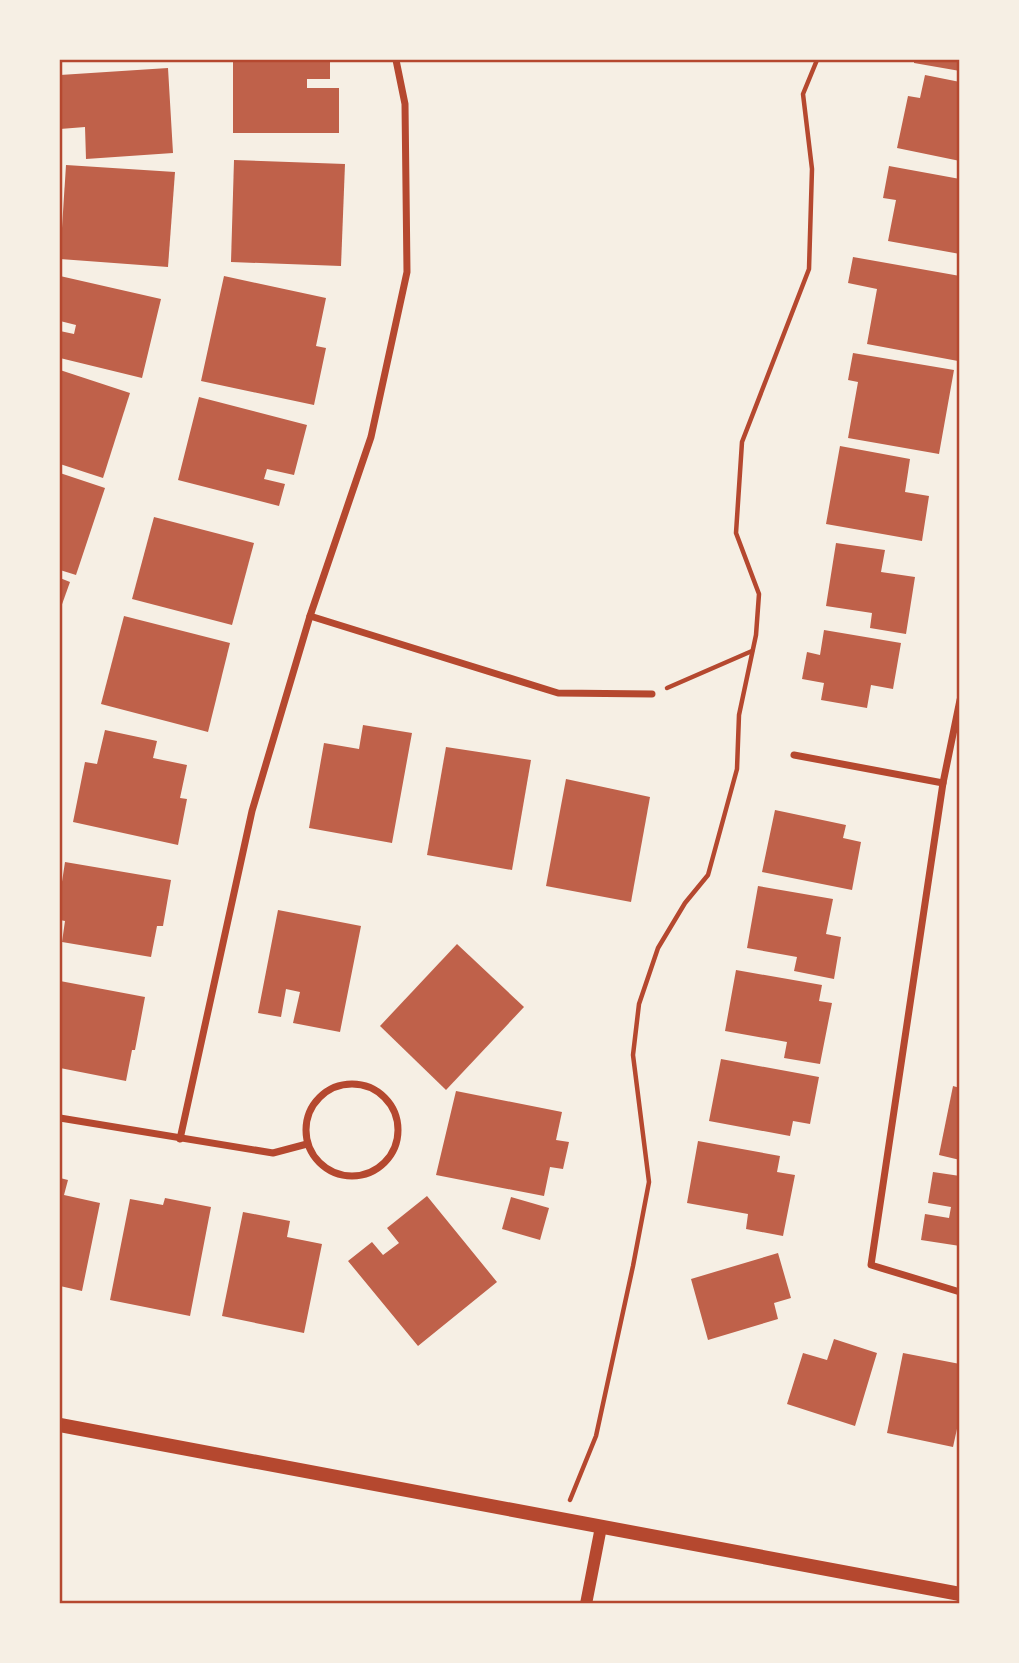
<svg xmlns="http://www.w3.org/2000/svg" width="1019" height="1663" font-family="Roboto,sans-serif">
  <style>
    .building { fill: #bf614a }
    .lines { fill: none; stroke-linecap: round; stroke-linejoin: round }
    .path { stroke: #b5482f; stroke-width: 4.5 }
    .minor { stroke: #b5482f; stroke-width: 7 }
    .tertiary { stroke: #b5482f; stroke-width: 12 }
    .secondary { stroke: #b5482f; stroke-width: 14 }
    .neatline { fill: none; stroke: #b5482f; stroke-width: 2.5 }
  </style>
  <rect width="100%" height="100%" fill="#f6efe4"/>
  <g class="building">
    <polygon points="233,60 330,60 330,79 307,79 307,88 339,88 339,133 233,133"/>
    <polygon points="914,60 960,60 960,71 914,63"/>
    <polygon points="168,68 173,153 86,159 85,127 60,129 60,75"/>
    <polygon points="925,75 960,82 960,161 897,148 908,96 920,98"/>
    <polygon points="234,160 345,164 341,266 231,262"/>
    <polygon points="66,165 175,172 168,267 60,259"/>
    <polygon points="889,166 960,179 960,254 888,241 896,200 883,198"/>
    <polygon points="853,257 960,276 958,361 867,344 877,289 848,283"/>
    <polygon points="60,276 161,299 142,378 60,358 60,331 74,334 76,325 60,321"/>
    <polygon points="224,276 326,298 316,346 326,348 314,405 201,381"/>
    <polygon points="853,353 954,370 939,454 848,438 858,382 848,380"/>
    <polygon points="60,370 130,393 103,478 60,464"/>
    <polygon points="199,397 307,425 294,475 267,469 264,479 285,484 279,506 178,480"/>
    <polygon points="840,446 910,459 905,492 929,496 922,541 826,524"/>
    <polygon points="60,473 105,488 76,575 60,570"/>
    <polygon points="154,517 254,543 232,625 132,599"/>
    <polygon points="836,543 885,550 881,572 915,577 906,634 870,628 872,613 826,606"/>
    <polygon points="60,578 70,582 60,610"/>
    <polygon points="124,616 230,643 208,732 101,704"/>
    <polygon points="824,630 901,643 893,689 871,685 867,708 821,700 824,683 802,679 807,652 820,655"/>
    <polygon points="363,725 412,733 392,843 309,828 324,743 359,749"/>
    <polygon points="105,730 157,741 153,758 187,765 180,798 187,799 178,845 73,822 85,762 97,764"/>
    <polygon points="446,747 531,760 512,870 427,855"/>
    <polygon points="566,779 650,797 631,902 546,886"/>
    <polygon points="775,810 846,825 843,838 861,842 852,890 762,872"/>
    <polygon points="65,862 171,880 163,926 157,926 151,957 62,942 65,921 60,920 60,895"/>
    <polygon points="758,886 833,899 826,934 841,937 834,979 794,971 797,957 747,948"/>
    <polygon points="278,910 361,926 340,1032 293,1023 300,992 286,989 281,1017 258,1013"/>
    <polygon points="457,944 524,1007 446,1090 380,1026"/>
    <polygon points="736,970 822,985 819,1001 832,1003 820,1064 784,1058 787,1042 725,1031"/>
    <polygon points="60,981 145,997 135,1050 132,1050 126,1081 60,1068"/>
    <polygon points="721,1059 819,1077 810,1124 793,1121 790,1136 709,1121"/>
    <polygon points="953,1086 960,1088 960,1160 939,1155"/>
    <polygon points="456,1091 562,1112 556,1140 569,1142 563,1169 550,1167 544,1196 436,1175"/>
    <polygon points="698,1141 780,1156 777,1172 795,1175 783,1236 746,1229 748,1214 687,1203"/>
    <polygon points="933,1172 960,1176 960,1246 921,1240 925,1214 949,1218 951,1207 928,1203"/>
    <polygon points="60,1178 68,1180 64,1195 100,1203 82,1291 60,1286"/>
    <polygon points="427,1196 497,1282 418,1346 348,1261 372,1242 383,1255 399,1243 387,1228"/>
    <polygon points="511,1197 549,1208 540,1240 502,1229"/>
    <polygon points="165,1198 211,1207 190,1316 110,1300 130,1199 163,1205"/>
    <polygon points="243,1212 290,1221 287,1237 322,1244 304,1333 222,1316"/>
    <polygon points="778,1253 791,1298 774,1303 778,1319 708,1340 691,1279"/>
    <polygon points="834,1339 877,1353 855,1426 787,1404 803,1353 827,1360"/>
    <polygon points="903,1353 960,1364 960,1415 953,1447 887,1433"/>
  </g>
  <g class="lines">
    <g class="path">
      <polyline points="667,688 752,651"/>
      <polyline points="570,1500 596,1436 633,1266 649,1182 633,1055 639,1004 658,948 685,903 708,875 737,769 739,715 756,635 759,594 736,533 742,442 809,269 812,169 803,94 817,60"/>
    </g>
    <g class="minor">
      <polyline points="310,616 558,693 652,694"/>
      <polyline points="960,700 943,783 871,1265 960,1292"/>
      <polyline points="794,755 943,783"/>
      <circle cx="352" cy="1130" r="46"/>
      <polyline points="60,1118 273,1153 307,1144"/>
      <polyline points="180,1139 252,811 310,616 371,437 407,272 405,104 396,60"/>
    </g>
    <polyline class="tertiary" points="586,1604 601,1527"/>
    <polyline class="secondary" points="60,1425 960,1594"/>
  </g>
  <rect width="1019" height="1663" fill="none" stroke="#f6efe4" stroke-width="122"/>
  <rect x="61" y="61" width="897" height="1541" class="neatline"/>
</svg>
